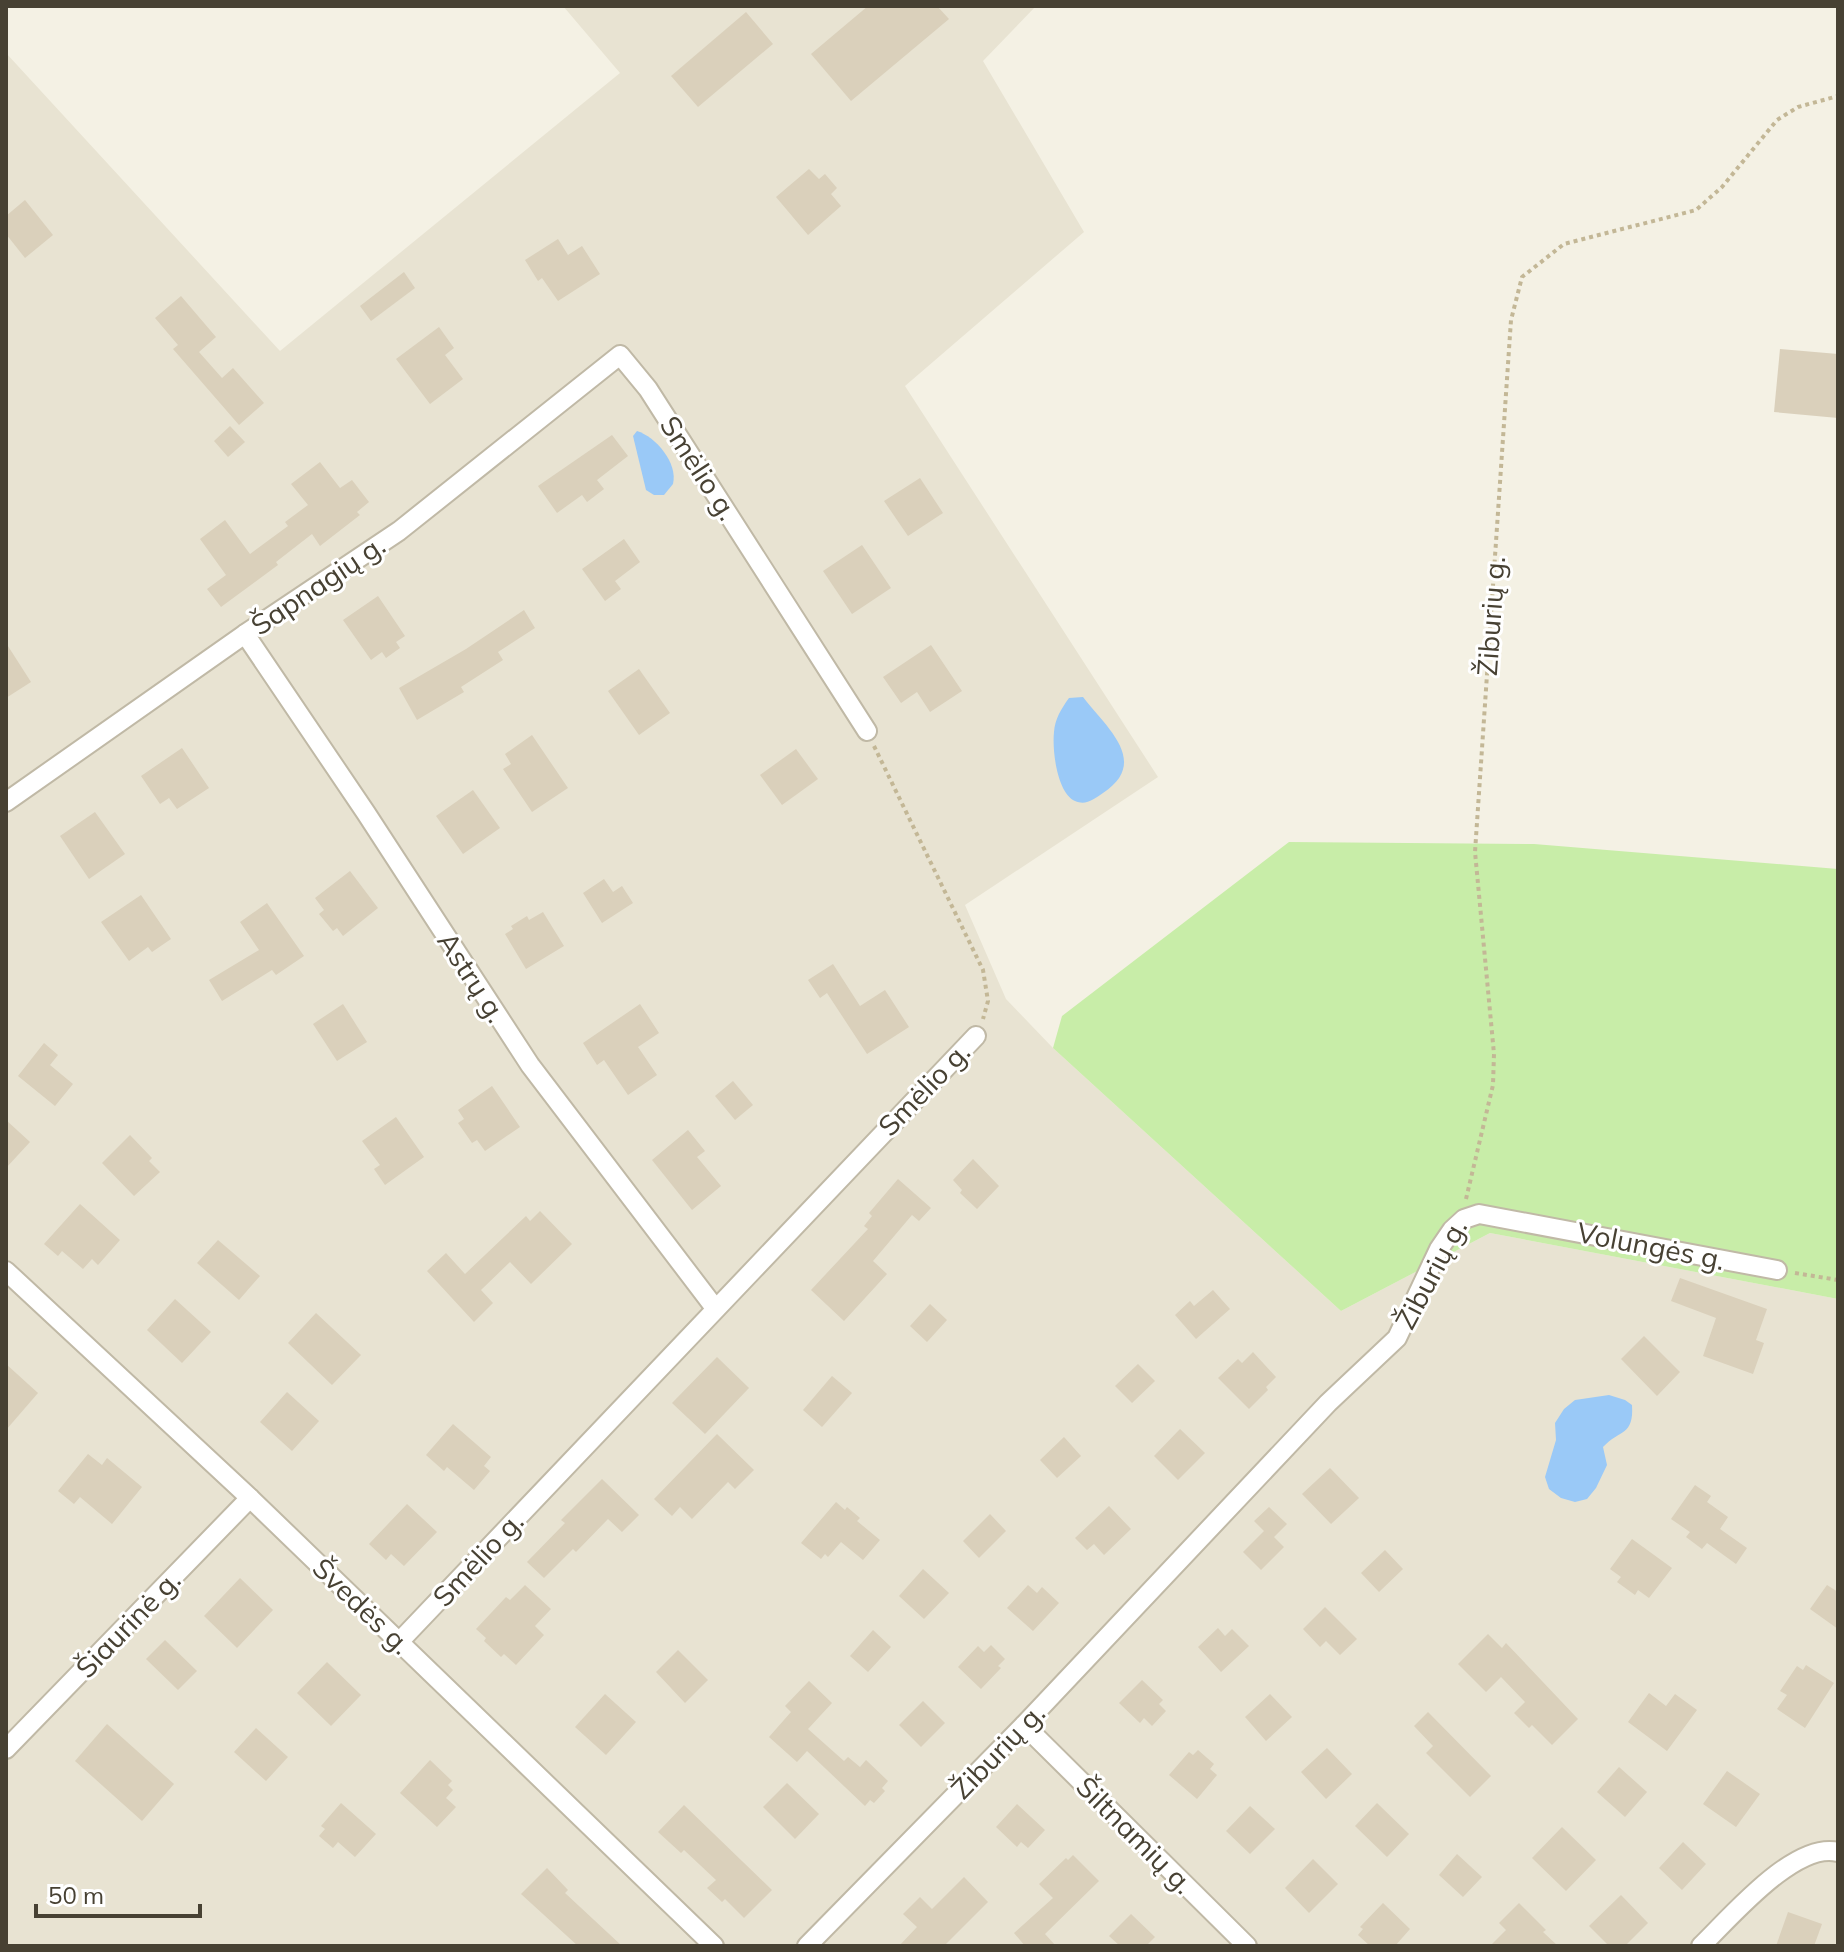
<svg xmlns="http://www.w3.org/2000/svg" width="1844" height="1952" font-family="Mulish,sans-serif">
  <style>
    .residential { fill: #e8e3d2 }
    .green { fill: #c8eda8 }
    .water { fill: #9ac9f7 }
    .building { fill: #dad0bb }
    .lines { fill: none; stroke-linecap: round; stroke-linejoin: round }
    .minor-casing { stroke: #c0b9a6; stroke-width: 22 }
    .path { stroke: #c3b796; stroke-width: 4; stroke-dasharray: 4 4; stroke-linecap: butt }
    .minor { stroke: #fff; stroke-width: 18 }
    .labels { text-anchor: middle; stroke-width: 6; stroke-linejoin: round; paint-order: stroke }
    .street-label { font-size: 28px; fill: #474133; stroke: #fff }
  </style>
  <rect width="100%" height="100%" fill="#f4f1e4"/>
  <polygon class="residential" points="563,6 1036,6 983,61 1084,232 905,386 1158,777 965,905 1006,999 1053,1048 1341,1311 1490,1233 1838,1299 1838,1946 6,1946 6,53 280,351 620,73"/>
  <polygon class="green" points="1289,842 1534,844 1838,869 1838,1299 1490,1233 1341,1311 1053,1048 1062,1016"/>
  <g class="water">
    <path d="M637,431C656,437 678,463 673,484L664,495H654L646,490L633,436Z"/>
    <path d="M1083,697C1107,728 1150,762 1103,793C1094,799 1086,806 1075,801C1057,793 1052,750 1054,732C1055,719 1061,709 1069,698Z"/>
    <path d="M1609,1395L1625,1400L1632,1405C1634,1436 1620,1429 1603,1447L1607,1465L1596,1488L1587,1499L1575,1502L1561,1498L1549,1489L1545,1477L1556,1440L1555,1423L1564,1409L1575,1400Z"/>
  </g>
  <g class="building">
    <polygon points="868,6 937,6 949,19 851,101 811,54"/>
    <polygon points="746,12 773,44 698,107 671,76"/>
    <polygon points="809,169 819,179 825,174 837,188 831,194 841,206 808,235 776,197"/>
    <polygon points="25,200 53,235 25,258 6,234 6,216"/>
    <polygon points="558,239 568,255 582,246 600,274 558,301 542,278 538,281 525,260"/>
    <polygon points="404,272 415,288 371,321 360,306"/>
    <polygon points="181,296 216,337 199,352 222,378 233,368 264,403 239,425 173,349 178,345 155,318"/>
    <polygon points="439,327 454,348 445,355 463,379 430,404 396,359"/>
    <polygon points="1780,349 1838,354 1838,418 1774,412"/>
    <polygon points="230,426 245,442 228,457 214,441"/>
    <polygon points="612,435 628,456 597,480 604,489 587,502 582,495 557,513 538,486"/>
    <polygon points="320,462 340,488 352,480 369,502 357,512 360,515 320,546 312,534 276,562 278,565 221,607 207,589 226,575 200,539 225,520 250,554 288,526 285,522 308,505 291,484"/>
    <polygon points="920,478 943,513 908,536 884,501"/>
    <polygon points="624,539 640,562 615,581 621,589 605,601 582,569"/>
    <polygon points="862,545 891,588 852,614 823,571"/>
    <polygon points="378,596 405,636 396,642 400,648 386,658 382,652 371,660 343,620"/>
    <polygon points="524,610 535,628 498,652 503,660 461,687 464,692 417,720 399,688 466,649"/>
    <polygon points="6,643 31,682 6,698"/>
    <polygon points="931,645 962,691 930,712 917,692 901,703 883,677"/>
    <polygon points="639,669 670,713 639,735 608,691"/>
    <polygon points="532,735 568,788 532,812 503,769 511,764 505,754"/>
    <polygon points="182,748 209,788 177,809 169,798 160,804 141,776"/>
    <polygon points="796,749 818,779 782,805 760,775"/>
    <polygon points="473,790 500,828 463,854 436,816"/>
    <polygon points="95,812 125,854 89,879 60,836"/>
    <polygon points="350,871 378,908 343,936 337,928 333,931 319,914 324,910 315,898"/>
    <polygon points="604,879 613,892 622,886 633,903 602,923 583,893"/>
    <polygon points="141,895 171,939 152,952 148,947 129,961 101,922"/>
    <polygon points="267,903 304,956 276,975 272,970 222,1001 209,980 259,950 240,922"/>
    <polygon points="543,912 564,946 526,969 505,934 513,929 511,926 527,916 529,920"/>
    <polygon points="833,964 860,1006 885,990 909,1027 867,1054 827,993 820,998 808,980"/>
    <polygon points="343,1004 367,1042 337,1061 313,1024"/>
    <polygon points="640,1004 659,1033 638,1047 657,1075 628,1095 604,1060 597,1065 583,1043"/>
    <polygon points="44,1043 58,1055 50,1065 73,1084 55,1106 18,1076"/>
    <polygon points="733,1081 753,1105 735,1120 715,1096"/>
    <polygon points="492,1086 520,1127 485,1151 477,1140 472,1143 458,1123 464,1119 458,1110"/>
    <polygon points="396,1117 424,1157 385,1185 374,1169 380,1165 362,1141"/>
    <polygon points="6,1120 30,1142 6,1168"/>
    <polygon points="688,1130 705,1151 697,1157 721,1186 692,1210 652,1160"/>
    <polygon points="130,1135 152,1158 149,1161 160,1172 134,1196 102,1163"/>
    <polygon points="973,1159 999,1186 977,1209 960,1193 962,1190 953,1180"/>
    <polygon points="898,1179 931,1208 919,1221 912,1215 873,1261 887,1274 844,1321 811,1290 868,1229 864,1226 872,1216 869,1213"/>
    <polygon points="80,1204 120,1240 98,1265 92,1259 83,1269 62,1251 58,1256 44,1244"/>
    <polygon points="540,1211 572,1244 531,1284 510,1262 481,1290 493,1303 474,1322 427,1271 446,1253 465,1274 526,1216 530,1221"/>
    <polygon points="218,1240 260,1276 239,1300 197,1263"/>
    <polygon points="1680,1278 1767,1309 1756,1340 1764,1343 1753,1374 1703,1356 1716,1318 1671,1301"/>
    <polygon points="1213,1290 1230,1309 1196,1339 1175,1315 1190,1301 1194,1306"/>
    <polygon points="175,1299 211,1332 182,1363 147,1330"/>
    <polygon points="930,1304 947,1320 927,1342 910,1326"/>
    <polygon points="316,1313 361,1355 332,1385 288,1343"/>
    <polygon points="1644,1336 1680,1372 1657,1396 1621,1359"/>
    <polygon points="1253,1352 1276,1377 1266,1387 1268,1390 1249,1409 1218,1378 1238,1359 1242,1363"/>
    <polygon points="717,1357 749,1388 705,1434 672,1403"/>
    <polygon points="6,1364 38,1393 6,1430"/>
    <polygon points="1138,1364 1155,1381 1132,1403 1115,1386"/>
    <polygon points="832,1376 852,1393 822,1427 803,1410"/>
    <polygon points="287,1392 319,1421 292,1451 260,1422"/>
    <polygon points="453,1424 491,1457 484,1466 490,1471 474,1490 447,1467 444,1471 426,1455"/>
    <polygon points="1180,1429 1205,1453 1178,1480 1154,1456"/>
    <polygon points="717,1434 754,1470 735,1489 728,1482 692,1519 680,1507 672,1516 654,1499"/>
    <polygon points="1064,1437 1081,1456 1057,1478 1040,1460"/>
    <polygon points="88,1454 102,1465 107,1458 142,1487 112,1524 80,1497 74,1504 58,1491"/>
    <polygon points="1330,1468 1359,1498 1331,1524 1302,1494"/>
    <polygon points="602,1479 639,1515 622,1532 608,1519 576,1552 573,1549 544,1578 527,1562 565,1523 561,1520"/>
    <polygon points="1695,1485 1711,1496 1707,1502 1728,1517 1720,1529 1747,1548 1736,1564 1707,1543 1702,1549 1686,1537 1690,1532 1671,1519"/>
    <polygon points="836,1502 845,1510 847,1507 860,1518 857,1521 880,1540 863,1560 841,1542 828,1557 825,1554 821,1559 801,1543"/>
    <polygon points="407,1504 437,1532 404,1566 391,1554 386,1560 369,1544"/>
    <polygon points="1109,1506 1131,1529 1104,1555 1094,1544 1087,1550 1075,1538"/>
    <polygon points="1269,1507 1287,1524 1274,1537 1284,1547 1261,1570 1243,1552 1264,1531 1254,1521"/>
    <polygon points="990,1514 1006,1531 979,1558 963,1541"/>
    <polygon points="1632,1539 1672,1568 1649,1598 1638,1590 1635,1595 1617,1582 1621,1577 1610,1569"/>
    <polygon points="1385,1550 1403,1569 1379,1592 1361,1573"/>
    <polygon points="923,1569 949,1593 924,1619 899,1596"/>
    <polygon points="240,1578 273,1610 237,1648 204,1616"/>
    <polygon points="525,1585 551,1609 535,1626 544,1635 516,1665 504,1654 501,1657 484,1641 486,1638 476,1629 506,1597 510,1600"/>
    <polygon points="1028,1585 1037,1593 1042,1587 1059,1603 1033,1631 1007,1608"/>
    <polygon points="1827,1585 1838,1592 1838,1629 1810,1609"/>
    <polygon points="1325,1607 1357,1639 1340,1655 1326,1641 1320,1647 1303,1629"/>
    <polygon points="1218,1628 1225,1636 1232,1629 1249,1646 1221,1672 1198,1647"/>
    <polygon points="873,1630 891,1647 868,1672 850,1656"/>
    <polygon points="1488,1634 1502,1648 1506,1643 1578,1719 1552,1745 1532,1725 1529,1728 1514,1713 1525,1702 1501,1677 1486,1692 1458,1664"/>
    <polygon points="165,1640 197,1671 178,1690 146,1659"/>
    <polygon points="991,1645 1005,1659 998,1666 1001,1668 981,1689 958,1667 978,1646 984,1652"/>
    <polygon points="678,1650 708,1680 685,1703 656,1672"/>
    <polygon points="327,1662 361,1695 331,1726 297,1693"/>
    <polygon points="1806,1665 1834,1683 1805,1728 1777,1709 1787,1695 1780,1691 1797,1666 1803,1670"/>
    <polygon points="1142,1680 1163,1700 1159,1704 1166,1711 1152,1726 1144,1718 1140,1723 1119,1703"/>
    <polygon points="809,1681 832,1703 808,1729 844,1761 848,1757 860,1767 866,1760 888,1781 882,1788 885,1791 874,1803 870,1800 865,1806 807,1751 797,1762 769,1737 791,1712 785,1706"/>
    <polygon points="1649,1693 1666,1706 1675,1694 1697,1710 1667,1751 1628,1722"/>
    <polygon points="605,1694 636,1722 606,1755 575,1727"/>
    <polygon points="1270,1694 1292,1717 1266,1741 1245,1717"/>
    <polygon points="923,1701 945,1723 921,1747 899,1725"/>
    <polygon points="1428,1712 1491,1776 1470,1797 1426,1753 1433,1746 1414,1726"/>
    <polygon points="107,1724 174,1784 142,1821 75,1761"/>
    <polygon points="256,1728 288,1757 266,1781 234,1752"/>
    <polygon points="1327,1748 1352,1774 1326,1799 1301,1772"/>
    <polygon points="1198,1750 1214,1764 1210,1769 1217,1775 1197,1799 1169,1775 1189,1752 1193,1755"/>
    <polygon points="430,1760 452,1781 448,1785 453,1790 446,1798 456,1807 437,1827 400,1793"/>
    <polygon points="1619,1767 1647,1792 1625,1817 1597,1792"/>
    <polygon points="1727,1771 1760,1794 1736,1827 1703,1804"/>
    <polygon points="787,1783 819,1814 795,1839 763,1807"/>
    <polygon points="341,1803 376,1834 355,1857 338,1842 333,1848 319,1836 325,1829 321,1826"/>
    <polygon points="1377,1803 1409,1834 1387,1857 1355,1826"/>
    <polygon points="1017,1804 1045,1830 1028,1848 1021,1842 1017,1847 996,1827"/>
    <polygon points="684,1805 772,1890 744,1918 725,1899 722,1902 707,1888 716,1880 684,1850 681,1853 658,1832"/>
    <polygon points="1250,1806 1275,1829 1250,1854 1226,1831"/>
    <polygon points="1562,1827 1596,1860 1566,1891 1532,1858"/>
    <polygon points="1683,1842 1706,1864 1682,1890 1659,1868"/>
    <polygon points="1457,1854 1482,1877 1463,1897 1439,1875"/>
    <polygon points="1073,1855 1099,1881 1045,1934 1056,1946 1025,1946 1014,1933 1053,1898 1039,1884 1066,1858 1068,1860"/>
    <polygon points="1313,1859 1338,1884 1309,1913 1285,1888"/>
    <polygon points="547,1868 568,1890 565,1893 622,1946 578,1946 521,1894"/>
    <polygon points="964,1877 988,1902 944,1946 899,1946 917,1927 903,1914 920,1897 932,1909"/>
    <polygon points="1621,1895 1648,1923 1625,1946 1609,1946 1589,1926"/>
    <polygon points="1383,1903 1410,1929 1395,1946 1370,1946 1358,1935 1363,1929 1360,1927"/>
    <polygon points="1519,1903 1546,1930 1543,1932 1558,1946 1490,1946 1506,1930 1499,1923"/>
    <polygon points="1788,1912 1822,1924 1814,1946 1776,1946"/>
    <polygon points="1131,1914 1155,1937 1146,1946 1120,1946 1109,1936"/>
  </g>
  <g class="lines">
    <defs>
      <g id="minor">
        <polyline points="245,634 366,813 530,1065 715,1308"/>
        <polyline points="6,802 245,634 399,531 620,355 648,389 867,731"/>
        <polyline points="6,1271 250,1498 714,1946"/>
        <polyline points="399,1642 976,1036"/>
        <polyline points="1024,1725 1247,1946"/>
        <polyline points="6,1749 250,1498"/>
        <polyline points="807,1946 1024,1725 1328,1403 1397,1338 1439,1249 1452,1230 1464,1219 1479,1214 1777,1270"/>
        <path d="M1701,1946C1731,1917 1795,1841 1838,1852"/>
      </g>
    </defs>
    <use href="#minor" class="minor-casing"/>
    <g class="path">
      <polyline points="874,746 983,970 988,1001 983,1019"/>
      <polyline points="1466,1199 1493,1085 1494,1054 1475,852 1511,320 1522,277 1564,244 1696,210 1722,187 1777,120 1798,107 1838,96"/>
      <polyline points="1795,1273 1838,1280"/>
    </g>
    <use href="#minor" class="minor"/>
  </g>
  <g class="labels">
    <g class="street-label">
      <text transform="translate(699 468) rotate(57)" y="10">Smėlio g.</text>
      <text transform="translate(318 585) rotate(-34)" y="10">Šapnagių g.</text>
      <text transform="translate(1491 616) rotate(-86)" y="10">Žiburių g.</text>
      <text transform="translate(472 977) rotate(57)" y="10">Astrų g.</text>
      <text transform="translate(924 1089) rotate(-46)" y="10">Smėlio g.</text>
      <text transform="translate(1651 1246) rotate(11)" y="10">Volungės g.</text>
      <text transform="translate(1431 1274) rotate(-62)" y="10">Žiburių g.</text>
      <text transform="translate(478 1559) rotate(-47)" y="10">Smėlio g.</text>
      <text transform="translate(362 1606) rotate(44)" y="10">Švedės g.</text>
      <text transform="translate(128 1624) rotate(-46)" y="10">Šiaurinė g.</text>
      <text transform="translate(998 1751) rotate(-46)" y="10">Žiburių g.</text>
      <text transform="translate(1135 1835) rotate(45)" y="10">Šiltnamių g.</text>
    </g>
  </g>
  <rect width="1844" height="1952" fill="none" stroke="#474133" stroke-width="16"/>
  <path d="M36 1904v12h164v-12" fill="none" stroke="#474133" stroke-width="4"/>
  <text x="48" y="1904" font-size="24" fill="#474133" stroke="#ffffff" stroke-width="6" paint-order="stroke">50 m</text>
</svg>
